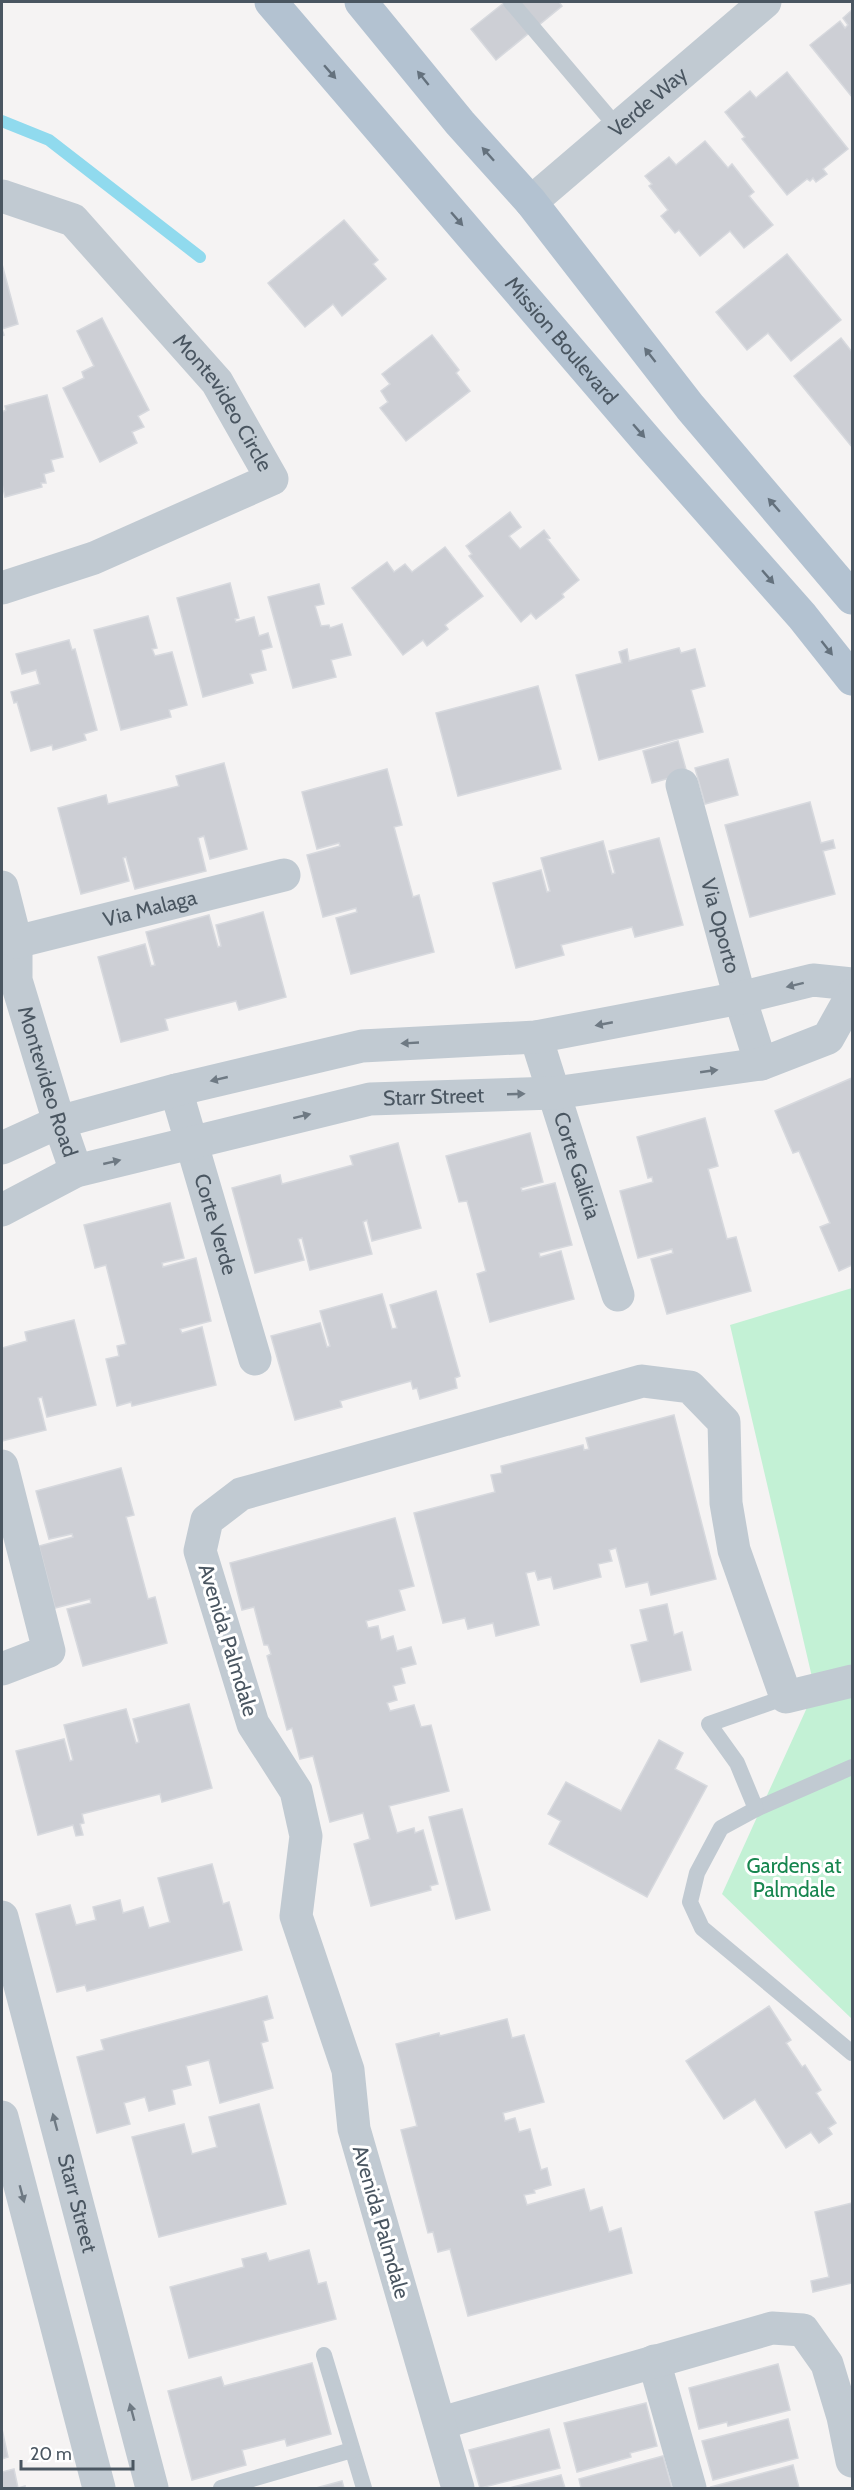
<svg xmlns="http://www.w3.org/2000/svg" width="854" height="2490" font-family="Cabin,sans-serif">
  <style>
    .green { fill: #c3f1d5 }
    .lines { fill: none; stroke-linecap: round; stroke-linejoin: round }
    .stream { stroke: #90daee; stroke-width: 12 }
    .building { fill: #cdcfd5; stroke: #d7d9de; stroke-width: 1.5 }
    .service { stroke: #c1cad2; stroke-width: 16 }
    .minor { stroke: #c1cad2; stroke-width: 33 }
    .primary { stroke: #b3c2d1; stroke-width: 33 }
    .oneway { fill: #64717d }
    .oneway2 { fill: #6e7983 }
    .labels { text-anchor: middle; stroke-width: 6; stroke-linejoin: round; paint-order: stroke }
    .street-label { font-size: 21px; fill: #4a5661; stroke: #fff }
    .park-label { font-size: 21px; fill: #17864f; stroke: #fff }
  </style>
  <rect width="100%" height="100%" fill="#f5f3f3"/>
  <polygon class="green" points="852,1288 852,2019 722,1894 815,1690 730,1325"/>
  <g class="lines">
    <polyline class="stream" points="2,121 49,140 200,257"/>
  </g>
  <g class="building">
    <polygon points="505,2 559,2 562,6 496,60 471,29"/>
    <polygon points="852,10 852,97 810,45 840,21 845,28 848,25 843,18"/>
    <polygon points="787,72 848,149 823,169 827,174 816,182 813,178 810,181 807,179 787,195 742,139 745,137 725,112 750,91 756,98"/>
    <polygon points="705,141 728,168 732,164 754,192 749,196 773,225 744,248 730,231 700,256 679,230 675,233 661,216 668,210 649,186 652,184 645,176 669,157 676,165"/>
    <polygon points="344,220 378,260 373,264 386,279 342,316 333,304 305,327 268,283"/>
    <polygon points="787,254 841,320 791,361 768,333 747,350 716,312"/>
    <polygon points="2,264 18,324 2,329 4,335 2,336"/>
    <polygon points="102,318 149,410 138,416 144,427 132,432 137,443 100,462 63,388 84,378 82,372 94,366 77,331"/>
    <polygon points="432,335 459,370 456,373 470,391 406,441 380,408 388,402 381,391 390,384 382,374"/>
    <polygon points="841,338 852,352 852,447 794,376"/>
    <polygon points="47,395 63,457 51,460 54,471 44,474 46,483 41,483 42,487 5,497 2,484 2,412 6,410 5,406"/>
    <polygon points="510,512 521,527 509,536 520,549 544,530 550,538 547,539 579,580 562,594 564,597 536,619 531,613 521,622 469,556 472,554 466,546"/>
    <polygon points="445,547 483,596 445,625 448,629 427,646 423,640 403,655 352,588 387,562 394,572 405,564 412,572"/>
    <polygon points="230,583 239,618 235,619 236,622 254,617 259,636 268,633 272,647 261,650 266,670 250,674 253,683 203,697 177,598"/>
    <polygon points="319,584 324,604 315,606 321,626 329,625 330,628 342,624 351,655 331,660 336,677 293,688 268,597"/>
    <polygon points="148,616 157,648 152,649 155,656 172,652 187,705 169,710 171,717 121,730 94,630"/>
    <polygon points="69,640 72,650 75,649 97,730 84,734 86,740 53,750 52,745 31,751 17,702 14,703 11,692 40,684 36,670 22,674 16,654"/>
    <polygon points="679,648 681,653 695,649 705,686 691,690 703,732 599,760 576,675 622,663 619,652 627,649 629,661"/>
    <polygon points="538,686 561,769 458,796 436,713"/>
    <polygon points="678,741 687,773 652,783 643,751"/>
    <polygon points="728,759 738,795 705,804 695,768"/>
    <polygon points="224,763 247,849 210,859 204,836 198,838 206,871 135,889 126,857 123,858 129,881 81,894 58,808 106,795 108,804 179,786 176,776"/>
    <polygon points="387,769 402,825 394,827 413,897 419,895 434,952 351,974 336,918 357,912 356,908 323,917 307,855 340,846 339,843 317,849 302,792"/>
    <polygon points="810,802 821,843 833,840 835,848 823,851 835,894 750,917 725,825"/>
    <polygon points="659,838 683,925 635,937 632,927 561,945 564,955 516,968 493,883 541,870 547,892 550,891 541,858 603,841 612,874 615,873 609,851"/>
    <polygon points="263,912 286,997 239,1010 236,1001 165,1019 168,1030 121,1042 98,957 145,944 151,966 155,965 146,932 209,915 218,947 221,946 216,925"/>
    <polygon points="852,1078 852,1265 839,1271 820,1227 830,1223 799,1151 793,1153 775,1111"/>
    <polygon points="705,1118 718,1166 708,1169 727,1239 736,1237 751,1291 667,1314 651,1259 673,1253 672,1249 638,1258 620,1191 653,1182 652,1177 648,1178 637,1137"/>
    <polygon points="530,1133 543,1182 521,1188 522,1191 555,1183 572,1245 539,1253 540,1257 561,1251 574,1299 490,1322 477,1274 486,1271 467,1201 459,1202 446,1156"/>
    <polygon points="398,1143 421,1228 372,1241 367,1220 363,1222 372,1254 310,1270 302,1238 298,1239 304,1260 255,1273 232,1188 280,1175 282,1184 353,1165 350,1156"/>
    <polygon points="170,1203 184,1258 162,1263 163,1267 196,1258 211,1321 180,1329 182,1333 202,1327 216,1385 132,1406 131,1402 117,1406 106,1359 119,1356 117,1346 126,1344 106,1265 95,1268 84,1225"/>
    <polygon points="436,1291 460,1376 455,1378 457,1388 420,1399 417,1388 413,1389 411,1381 340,1401 342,1407 295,1420 271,1336 320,1323 327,1347 330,1346 320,1311 382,1294 392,1329 397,1328 390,1305"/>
    <polygon points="74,1320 96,1405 47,1417 42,1397 38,1398 46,1430 2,1441 2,1348 27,1341 25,1332"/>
    <polygon points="674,1415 716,1579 651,1595 648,1582 626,1587 616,1548 609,1550 612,1561 598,1564 601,1577 554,1589 551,1577 538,1580 535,1571 526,1573 539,1625 496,1636 493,1623 468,1629 465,1618 443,1623 414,1513 495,1492 491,1475 502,1473 501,1466 583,1445 584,1450 589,1449 586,1438"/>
    <polygon points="121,1468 134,1515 126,1517 148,1599 155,1597 167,1643 83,1666 67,1609 91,1603 90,1599 55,1608 39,1546 73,1537 72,1534 49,1539 36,1491"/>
    <polygon points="395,1518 414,1586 399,1590 405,1610 366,1621 368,1628 378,1626 381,1640 393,1636 397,1651 411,1647 416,1664 401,1668 405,1683 393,1686 397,1700 387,1703 390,1711 414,1705 421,1727 431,1725 449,1791 389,1806 397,1833 414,1828 415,1833 423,1830 438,1884 430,1886 431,1890 371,1906 354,1844 370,1839 363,1813 330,1822 313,1756 300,1759 292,1728 287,1730 267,1656 271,1654 268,1645 264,1645 254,1607 242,1610 230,1563"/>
    <polygon points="667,1604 674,1635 682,1632 691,1670 641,1682 631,1645 648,1641 640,1610"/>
    <polygon points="189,1704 212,1788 162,1802 160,1794 82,1814 84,1823 80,1824 83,1835 76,1836 73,1825 38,1835 16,1751 64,1739 70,1761 73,1760 64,1725 126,1709 136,1743 139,1742 133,1719"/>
    <polygon points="659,1740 683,1753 675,1769 707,1786 647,1897 549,1844 561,1821 548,1814 566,1782 621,1811"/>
    <polygon points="462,1809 490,1910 456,1919 429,1817"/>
    <polygon points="212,1864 223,1904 229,1902 242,1950 87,1991 85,1985 57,1992 36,1914 70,1905 76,1925 96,1920 93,1907 120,1900 123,1913 143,1907 149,1928 170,1922 158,1878"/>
    <polygon points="267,1996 273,2018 263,2021 268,2041 261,2043 273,2088 220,2103 209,2060 186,2066 191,2085 172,2090 175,2104 149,2111 145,2097 124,2103 130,2124 97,2133 77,2057 104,2050 101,2040"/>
    <polygon points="769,2006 791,2040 786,2043 802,2067 805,2065 821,2090 816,2093 836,2123 828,2128 832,2134 819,2143 811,2132 786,2148 755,2099 724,2119 686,2061"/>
    <polygon points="507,2019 512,2038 524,2035 544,2102 503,2113 505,2121 515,2118 519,2132 530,2129 541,2170 547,2168 551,2185 534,2190 535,2193 524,2195 527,2205 584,2189 590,2211 602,2207 609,2232 621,2228 632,2273 468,2316 450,2249 438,2252 433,2232 428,2233 401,2130 417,2126 396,2044 439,2033 440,2036"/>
    <polygon points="259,2104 286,2204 159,2237 132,2137 184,2124 192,2154 217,2147 209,2117"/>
    <polygon points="852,2203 852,2283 813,2292 811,2281 829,2277 815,2212"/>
    <polygon points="309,2250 318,2284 326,2282 336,2319 189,2358 170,2287 244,2267 242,2259 266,2253 269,2261"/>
    <polygon points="312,2363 331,2434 287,2446 285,2439 242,2450 246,2465 192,2480 168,2391 221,2377 224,2386"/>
    <polygon points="778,2364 790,2410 728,2426 727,2422 699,2429 689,2388"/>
    <polygon points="646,2403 657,2446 630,2453 631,2457 577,2472 564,2423"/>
    <polygon points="788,2419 798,2458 713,2480 702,2441"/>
    <polygon points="2,2429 8,2457 2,2459"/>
    <polygon points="549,2429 560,2468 480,2488 469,2450"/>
    <polygon points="663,2456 672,2488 581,2488 579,2479"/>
    <polygon points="793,2465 799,2488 712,2488 711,2487"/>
    <polygon points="14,2469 18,2488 25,2486 25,2488 2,2488 2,2472"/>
    <polygon points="561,2475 565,2488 509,2488"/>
    <polygon points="342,2481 344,2488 316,2488"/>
  </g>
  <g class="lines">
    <g class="service">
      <polyline points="511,2 617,127"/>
      <polyline points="852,1767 756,1809 721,1828 697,1873 690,1902 702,1928 852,2053"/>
      <polyline points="756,1809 737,1763 709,1724 786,1697"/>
      <polyline points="324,2355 364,2488"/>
      <polyline points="221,2488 352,2450"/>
    </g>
    <g class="minor">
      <path id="s1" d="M2,196L73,220L217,382L272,479L94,558L2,588"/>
      <path id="s2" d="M531,202L765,2"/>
      <path id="s3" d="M682,785L740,998L761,1064"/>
      <path id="s4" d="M2,887L16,942V980L59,1122L76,1171"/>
      <path id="s5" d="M16,942L284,875"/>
      <path id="s6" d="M536,1037L618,1295"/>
      <path id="s7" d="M176,1090L255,1359"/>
      <polyline points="2,1148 59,1122 176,1090 362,1046 536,1037 740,998 813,980 852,984"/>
      <path id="s8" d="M2,1210L76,1171L370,1099L554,1093L761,1064L828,1038L852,995"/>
      <polyline points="2,1466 49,1651 2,1669"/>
      <path id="s9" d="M2,1917L152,2488"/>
      <polyline points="2,2117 99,2488"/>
      <polyline points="654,2361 690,2488"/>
      <polyline points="441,2423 772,2328 803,2330 827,2364 843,2417 852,2461"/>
      <polyline points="458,2488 354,2129 348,2070 296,1916 306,1836 296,1791 253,1724 200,1551 207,1520 241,1494 642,1381 690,1387 724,1422 726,1503 734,1550 786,1697 852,1681"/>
    </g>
    <g class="primary">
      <path id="s10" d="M271,2L650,444L802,616L852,679"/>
      <polyline points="361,2 460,123 531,202 690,407 852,598"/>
    </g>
  </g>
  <defs><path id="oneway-solid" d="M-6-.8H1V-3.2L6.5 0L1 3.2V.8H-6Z" transform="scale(1.5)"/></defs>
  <g class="oneway">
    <use href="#oneway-solid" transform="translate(330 72) rotate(49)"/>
    <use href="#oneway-solid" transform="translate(423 78) rotate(-129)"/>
    <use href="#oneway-solid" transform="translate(488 154) rotate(-132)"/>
    <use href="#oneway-solid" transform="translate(457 219) rotate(49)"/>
    <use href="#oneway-solid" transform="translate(650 355) rotate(-128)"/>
    <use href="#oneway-solid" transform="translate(639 431) rotate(49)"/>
    <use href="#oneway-solid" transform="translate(774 505) rotate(-131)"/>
    <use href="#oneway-solid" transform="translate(768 577) rotate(49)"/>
    <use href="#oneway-solid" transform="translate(827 648) rotate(52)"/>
  </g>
  <g class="oneway2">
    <use href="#oneway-solid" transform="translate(795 985) rotate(166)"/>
    <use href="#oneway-solid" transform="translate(604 1024) rotate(169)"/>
    <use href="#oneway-solid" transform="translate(410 1043) rotate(177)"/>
    <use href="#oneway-solid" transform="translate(709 1071) rotate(-8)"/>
    <use href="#oneway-solid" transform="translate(219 1079) rotate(167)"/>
    <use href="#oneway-solid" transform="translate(516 1094) rotate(-2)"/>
    <use href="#oneway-solid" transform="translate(302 1116) rotate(-14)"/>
    <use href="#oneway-solid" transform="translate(112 1162) rotate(-13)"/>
    <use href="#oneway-solid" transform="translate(55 2122) rotate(-105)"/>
    <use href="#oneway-solid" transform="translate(22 2194) rotate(75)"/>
    <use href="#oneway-solid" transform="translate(132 2412) rotate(-105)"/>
  </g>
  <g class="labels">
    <g class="street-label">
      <text dy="7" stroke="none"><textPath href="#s2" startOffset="154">Verde Way</textPath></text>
      <text dy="7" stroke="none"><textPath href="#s10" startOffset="446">Mission Boulevard</textPath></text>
      <text dy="7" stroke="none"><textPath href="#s1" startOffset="312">Montevideo Circle</textPath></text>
      <text dy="7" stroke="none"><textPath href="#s5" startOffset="138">Via Malaga</textPath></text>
      <text dy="7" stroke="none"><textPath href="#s3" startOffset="146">Via Oporto</textPath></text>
      <text dy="7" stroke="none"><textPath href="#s4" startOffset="201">Montevideo Road</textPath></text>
      <text dy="7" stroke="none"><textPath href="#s8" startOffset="450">Starr Street</textPath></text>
      <text dy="7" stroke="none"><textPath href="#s6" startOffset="135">Corte Galicia</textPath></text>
      <text dy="7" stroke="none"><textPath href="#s7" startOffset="140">Corte Verde</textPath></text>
      <text transform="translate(228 1640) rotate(73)" y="7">Avenida Palmdale</text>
      <text dy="7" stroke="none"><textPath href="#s9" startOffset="296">Starr Street</textPath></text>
      <text transform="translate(381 2222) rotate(74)" y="7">Avenida Palmdale</text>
    </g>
    <g class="park-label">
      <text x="794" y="1873">Gardens at<tspan x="794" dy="24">Palmdale</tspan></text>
    </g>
  </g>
  <rect width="854" height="2490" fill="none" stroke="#4a5661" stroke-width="6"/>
  <path d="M21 2460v9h112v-9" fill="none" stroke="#4a5661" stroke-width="3"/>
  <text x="30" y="2460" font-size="18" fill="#4a5661" stroke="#ffffff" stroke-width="4.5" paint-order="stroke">20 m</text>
</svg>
